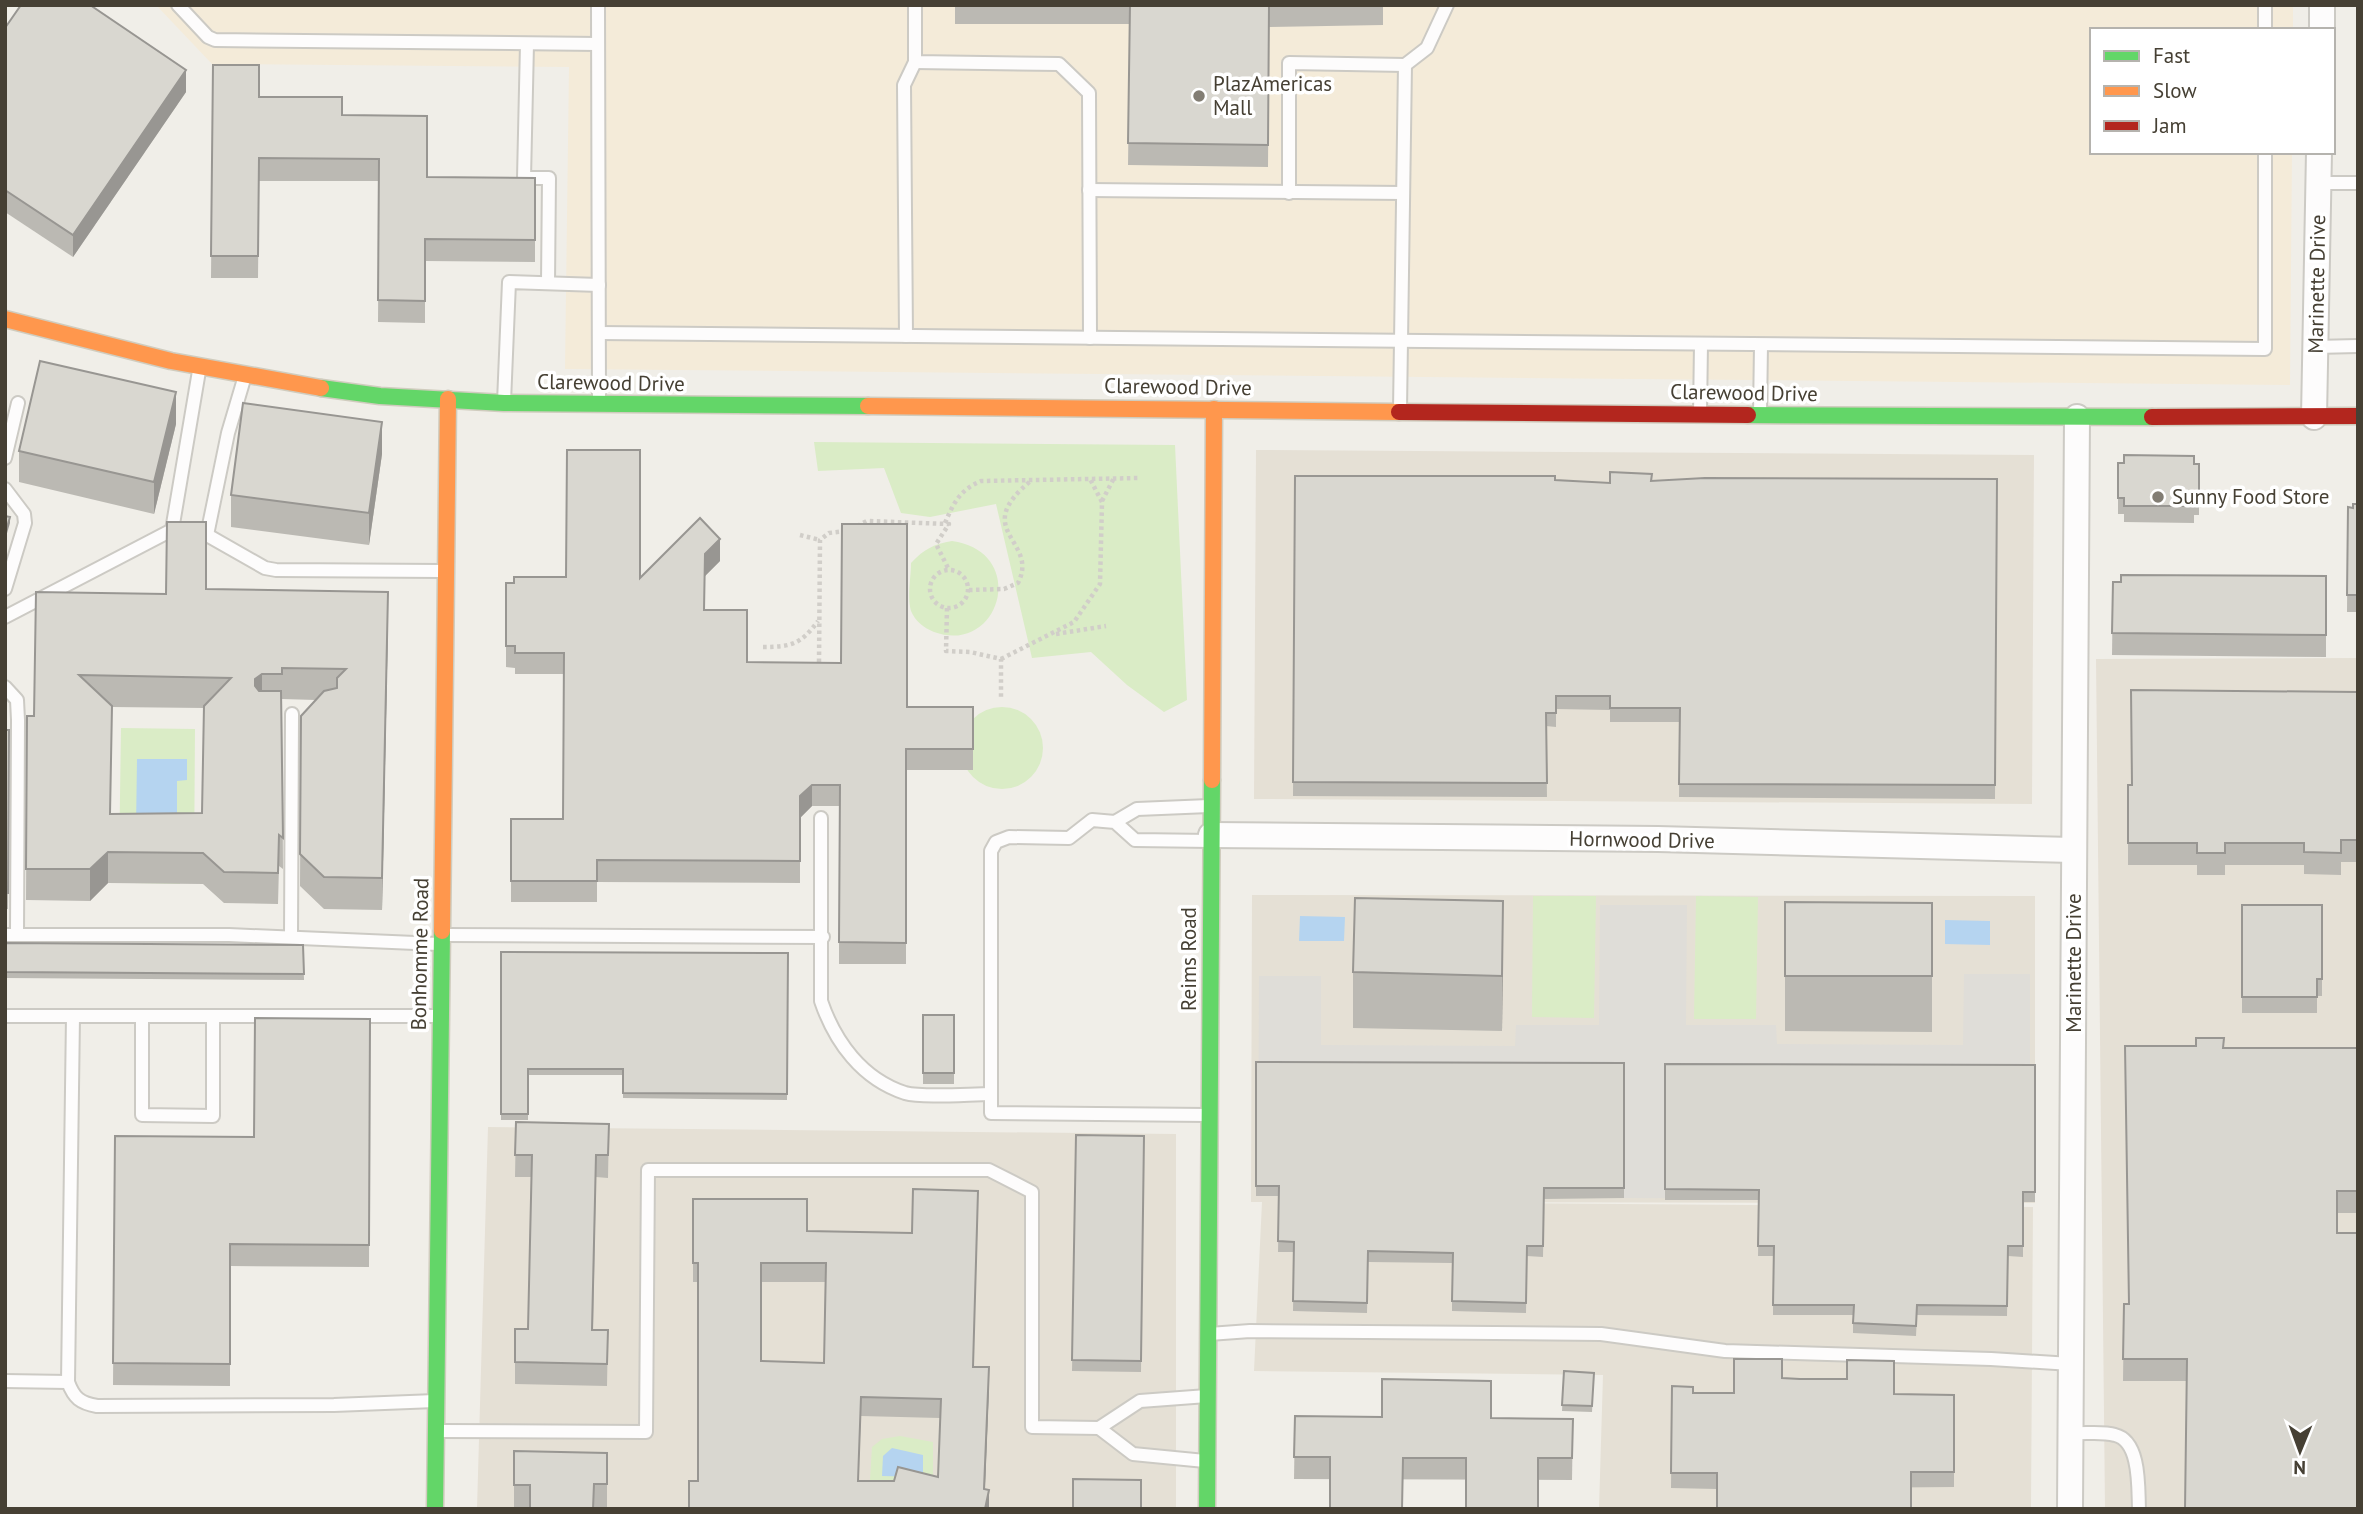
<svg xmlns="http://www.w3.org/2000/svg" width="2363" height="1514" font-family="'PT Sans',sans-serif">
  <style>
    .residential { fill: #e5e0d5 }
    .commercial { fill: #f4ebd9 }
    .green { fill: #daecc6 }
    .parking { fill: #dfddd8 }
    .water { fill: #b5d4f0 }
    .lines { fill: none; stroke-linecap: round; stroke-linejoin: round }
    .lane-casing { stroke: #cccac4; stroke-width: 16 }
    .street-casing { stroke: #cccac4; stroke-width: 28 }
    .fast-casing { stroke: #d0ccbe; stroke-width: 19 }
    .slow-casing { stroke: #d0ccbe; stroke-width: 19 }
    .jam-casing { stroke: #d0ccbe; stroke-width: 19 }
    .path { stroke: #d1cec9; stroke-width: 4.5; stroke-dasharray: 3.5 3.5; stroke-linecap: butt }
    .lane { stroke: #fdfcfc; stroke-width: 12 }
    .street { stroke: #fdfcfc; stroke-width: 24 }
    .fast { stroke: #63d668; stroke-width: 16 }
    .slow { stroke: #ff974d; stroke-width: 16 }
    .jam { stroke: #b3261e; stroke-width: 16 }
    .wall { fill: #bbb9b3; fill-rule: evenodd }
    .shaded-wall { fill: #989692 }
    .building { fill: #d9d7d0; stroke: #989692; stroke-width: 2; fill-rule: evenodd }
    .poi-dot { fill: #827d73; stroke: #fff; stroke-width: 2.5 }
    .labels { text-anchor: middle; stroke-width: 7; stroke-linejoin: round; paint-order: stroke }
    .poi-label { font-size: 21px; fill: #464034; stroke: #fff; text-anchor: start }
    .street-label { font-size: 21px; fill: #464034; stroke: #fff }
  </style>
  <rect width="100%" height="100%" fill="#f0eee8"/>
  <g class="residential">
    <polygon points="1256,450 2034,455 2032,804 1254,799"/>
    <polygon points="2358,658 2358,1509 2105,1509 2096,659"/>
    <polygon points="1252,895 2035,896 2035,1203 1350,1202 2033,1207 2031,1509 1599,1509 1603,1375 1254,1371 1262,1202 1251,1202"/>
    <polygon points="488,1127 1176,1134 1176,1509 477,1509"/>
  </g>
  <polygon class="commercial" points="156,5 2293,5 2293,30 2092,30 2092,152 2292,152 2290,385 565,369 569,67 212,64"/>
  <g class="green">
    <polygon points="814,442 1175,445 1187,700 1164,712 1127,685 1091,652 1032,658 996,504 930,517 901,513 884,468 818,471"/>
    <path d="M952,541C1030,552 1000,656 934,632C924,628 915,621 911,611C907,597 911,577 911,563C924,549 934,544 952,541Z"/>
    <circle cx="1002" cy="748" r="41"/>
    <polygon points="121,728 195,729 194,871 180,871 180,884 134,883 119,865"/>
    <polygon points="1533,896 1596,896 1594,1018 1532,1017"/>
    <polygon points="1696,896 1758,897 1756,1019 1694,1019"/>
    <polygon points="900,1436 933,1442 933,1482 870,1480 872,1447 882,1439"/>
  </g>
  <polygon class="parking" points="1600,905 1687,905 1686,1025 1776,1025 1777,1044 1963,1045 1964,974 2030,974 2030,1200 1258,1196 1259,976 1321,976 1321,1045 1515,1046 1516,1025 1599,1025"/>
  <g class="water">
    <polygon points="137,759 187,759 187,780 177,781 177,828 136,828"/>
    <polygon points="1300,916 1345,917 1344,941 1299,941"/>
    <polygon points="1945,920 1990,921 1990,945 1945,944"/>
    <polygon points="892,1448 923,1455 923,1477 882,1476 883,1456"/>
  </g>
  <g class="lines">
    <defs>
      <g id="lane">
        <polyline points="178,5 208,37 215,40 598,44"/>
        <polyline points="598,5 599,400"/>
        <polyline points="915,5 915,62 1059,64 1089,93 1090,338"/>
        <polyline points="2265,30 2265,5"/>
        <polyline points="527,44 524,178 549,178 548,283"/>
        <polyline points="2319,183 2358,183"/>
        <polyline points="1089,190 1403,193"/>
        <polyline points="1289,193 1289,63 1405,65 1427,48 1447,5"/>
        <polyline points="599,333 2265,349 2265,152"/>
        <polyline points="906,336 904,85 915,62"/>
        <polyline points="2315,347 2358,346"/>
        <polyline points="504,402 509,282 599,285"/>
        <polyline points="1400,410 1405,65"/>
        <polyline points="1700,414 1701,344"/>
        <polyline points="1760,414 1761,345"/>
        <polyline points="5,458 18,403"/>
        <polyline points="5,489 24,514 25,523 5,589"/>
        <polyline points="172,530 199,371"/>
        <polyline points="207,535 228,433 244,379"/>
        <polyline points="5,617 172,530 207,535 265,568 276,570 443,571"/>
        <polyline points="5,687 17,700 18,720 17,935"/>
        <path d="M821,818V1001C835,1042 862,1079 905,1093C923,1098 970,1094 991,1094"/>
        <polyline points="1115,822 1137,809 1209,806"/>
        <polyline points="5,935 229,935 438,944"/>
        <polyline points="445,935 823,937"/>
        <polyline points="291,937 292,714"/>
        <polyline points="5,1016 439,1016"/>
        <path d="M73,1016L68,1382C74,1398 80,1403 97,1406L334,1405L435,1401"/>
        <polyline points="142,1016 142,1115 213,1116 213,1016"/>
        <polyline points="1207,1115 991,1113 991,851 996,842 1009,837 1069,838 1092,820 1115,822 1135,840 1211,841"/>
        <polyline points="1209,1334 1250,1331 1601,1334 1725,1351 1991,1359 2071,1364"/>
        <polyline points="5,1381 68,1382"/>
        <polyline points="1099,1428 1133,1454 1205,1461"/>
        <polyline points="440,1431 646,1432 648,1170 989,1170 1032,1192 1032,1427 1099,1428 1140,1401 1207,1396"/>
        <path d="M2071,1433C2085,1434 2102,1431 2115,1435C2141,1441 2138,1489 2139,1509"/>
      </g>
      <g id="street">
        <polyline points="2322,30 2322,5"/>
        <polyline points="2314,417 2319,152"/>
        <polyline points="1211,835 1658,839 2073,850"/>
        <polyline points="2070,1509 2077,417"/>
      </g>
      <g id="fast">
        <polyline points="321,388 380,396 504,403 868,406"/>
        <polyline points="1748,415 2152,417"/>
        <polyline points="435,1509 442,931"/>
        <polyline points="1207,1509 1212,780"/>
      </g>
      <g id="slow">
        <polyline points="5,319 171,361 321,388"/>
        <polyline points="868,406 1399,412"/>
        <polyline points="1212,780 1214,409"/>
        <polyline points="442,931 448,399"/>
      </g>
      <g id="jam">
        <polyline points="1399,412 1748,415"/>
        <polyline points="2152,417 2358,416"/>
      </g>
    </defs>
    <use href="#lane" class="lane-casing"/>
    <use href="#street" class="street-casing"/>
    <use href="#fast" class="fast-casing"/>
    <use href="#slow" class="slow-casing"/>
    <use href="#jam" class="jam-casing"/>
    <g class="path">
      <polyline points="1102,501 1114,478"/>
      <path d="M945,523C954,502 960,490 981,481L1140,478"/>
      <polyline points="857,526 867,521 949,524 936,544 949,570"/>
      <polyline points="800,535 820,540"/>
      <circle cx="949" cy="589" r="19"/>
      <path d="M969,590L1004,589L1018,583C1040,540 968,531 1032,480"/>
      <polyline points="947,608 946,651 970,652 1001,659 1001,698"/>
      <polyline points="1056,634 1106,626"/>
      <path d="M763,647C792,647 801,644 818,621"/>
      <polyline points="1001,659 1074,622 1100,584 1102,502 1090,479"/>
      <polyline points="819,662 820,540 829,533 846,531"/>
    </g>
    <use href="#lane" class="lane"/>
    <use href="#street" class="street"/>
    <use href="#fast" class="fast"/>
    <use href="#slow" class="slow"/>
    <use href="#jam" class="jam"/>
  </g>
  <g class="wall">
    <polygon points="955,5 1383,5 1383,25 1269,27 1268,167 1128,165 1130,24 955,24"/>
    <polygon points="5,28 186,92 73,257 5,212"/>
    <polygon points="213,65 259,97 342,115 427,177 535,178 535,262 425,261 425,323 378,322 379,181 259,181 258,278 211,278"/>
    <polygon points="176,424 154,514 19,482 19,451"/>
    <polygon points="382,454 369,545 231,527 231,495"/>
    <polygon points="2118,463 2199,464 2199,515 2194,515 2194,523 2124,522 2124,514 2118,514"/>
    <polygon points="1295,476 1555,480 1610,483 1652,481 1997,479 1995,799 1679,797 1680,722 1610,722 1610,710 1556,709 1556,727 1546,726 1547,797 1293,796"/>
    <polygon points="2358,504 2358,612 2347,612 2348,507 2353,508"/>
    <polygon points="720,561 705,576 704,610 747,662 907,707 973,707 973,770 906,770 906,964 839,964 839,806 812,806 800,818 800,883 597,882 597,902 511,902 511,819 563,819 564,674 515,674 515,668 506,667 506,583 640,578"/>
    <polygon points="2326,576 2326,657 2112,655 2113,582"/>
    <path d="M206,589L388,623L382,910L324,909L300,886L301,716L316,700L282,699L283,869L279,866L278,904L224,903L203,884L108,883L90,901L26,900L27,716H34L166,594ZM112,707L204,708L202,813L110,814Z"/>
    <polygon points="2358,692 2358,862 2341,862 2341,875 2304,874 2304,865 2225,865 2225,875 2197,875 2197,865 2128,865 2128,785 2132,785"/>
    <polygon points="5,730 9,730 8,909 5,909"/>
    <polygon points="1785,902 1932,903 1932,1032 1785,1031"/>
    <polygon points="2242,905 2322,905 2322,996 2317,996 2317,1013 2242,1013"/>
    <polygon points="5,943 303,945 304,980 5,978"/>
    <polygon points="501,952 788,953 787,1100 623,1098 623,1075 528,1075 528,1120 501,1120"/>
    <polygon points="1503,957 1502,1031 1353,1028 1353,972"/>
    <rect x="923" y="1015" width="31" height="69"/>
    <polygon points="370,1019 369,1267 230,1266 230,1386 113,1385 115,1136 254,1137"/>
    <polygon points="2224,1048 2358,1048 2358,1213 2337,1213 2187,1381 2123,1381 2124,1304 2128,1304"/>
    <polygon points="1256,1062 1624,1063 1624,1198 1544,1199 1543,1257 1527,1256 1526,1313 1452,1311 1452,1263 1368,1262 1367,1313 1293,1311 1294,1252 1278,1252 1279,1196 1256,1196"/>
    <polygon points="1665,1064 2035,1065 2035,1202 2023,1202 2023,1257 2008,1256 2007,1316 1917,1315 1916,1336 1853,1333 1853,1315 1773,1315 1773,1256 1758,1256 1759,1200 1665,1200"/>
    <polygon points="516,1122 609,1124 608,1178 596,1177 593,1330 608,1330 607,1386 515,1384 515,1329 528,1329 531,1177 515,1177"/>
    <polygon points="1076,1135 1144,1136 1141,1372 1072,1371"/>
    <path d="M693,1199L807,1231L912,1233L978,1210L973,1367L989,1386L985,1489L989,1509L698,1481V1282H693ZM761,1282H825L824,1363L761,1361ZM861,1416L940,1418L938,1477L894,1481H858Z"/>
    <polygon points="1564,1371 1594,1373 1592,1412 1562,1411"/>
    <polygon points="1782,1378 1894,1394 1954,1395 1954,1487 1717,1489 1671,1488 1672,1386 1693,1393 1734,1393"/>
    <polygon points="1295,1416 1573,1419 1572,1480 1294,1479"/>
    <polygon points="514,1451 607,1453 607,1507 514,1507"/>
  </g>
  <g class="shaded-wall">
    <polygon points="186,70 186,92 73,257 73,235"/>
    <polygon points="176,392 176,424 154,514 154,482"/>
    <polygon points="382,422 382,454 369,545 369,513"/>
    <polygon points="10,517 10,523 5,540 5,534"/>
    <polygon points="720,539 720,561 705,576 705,554"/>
    <polygon points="388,592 388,623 382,910 382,878"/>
    <polygon points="262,674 262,705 255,710 255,679"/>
    <polygon points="812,785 812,806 800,818 800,796"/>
    <polygon points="108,852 108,883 90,901 90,869"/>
    <polygon points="1503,901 1503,957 1502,1031 1502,976"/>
    <polygon points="989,1367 989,1386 984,1508 984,1489"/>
    <polygon points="989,1490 989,1509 985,1509"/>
  </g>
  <g class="building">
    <polygon points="21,5 90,5 186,70 73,235 5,190 5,28"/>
    <polygon points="1130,5 1269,5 1268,145 1128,143"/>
    <polygon points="213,65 259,65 259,97 342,97 342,115 427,116 427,177 535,178 535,240 425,239 425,301 378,300 379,159 259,158 258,256 211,256"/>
    <polygon points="40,361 176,392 154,482 19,451"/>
    <polygon points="243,403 382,422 369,513 231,495"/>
    <polygon points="567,450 640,450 640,578 700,518 720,539 705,554 704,610 747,610 747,662 841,663 842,524 907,524 907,707 973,707 973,749 906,749 906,943 839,942 840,785 812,785 800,796 800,861 597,860 597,881 511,881 511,819 563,819 564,653 515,653 515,646 506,646 506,583 514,583 514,577 566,577"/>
    <polygon points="2124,455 2194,456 2194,464 2199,464 2199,498 2194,498 2194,506 2124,506 2124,498 2118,498 2118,463 2124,463"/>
    <polygon points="1610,472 1652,474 1651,481 1705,478 1997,479 1995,785 1679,784 1680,708 1610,708 1610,696 1556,696 1556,713 1546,713 1547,783 1293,782 1295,476 1555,476 1555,480 1610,483"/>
    <polygon points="2353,504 2358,504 2358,595 2347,595 2348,507 2353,508"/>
    <polygon points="5,516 10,517 5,534"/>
    <path d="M167,522H206V589L388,592L382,878L324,877L300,854L301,716L324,691L337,688V678L346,669L282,668V674H262L255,679V686L259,691H281L283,838L279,835L278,873L224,872L203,853L108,852L90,869H26L27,716H34L36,592L166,594ZM79,675L231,678L204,706L202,813L110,814L112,706Z"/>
    <polygon points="2121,575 2326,576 2326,635 2112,633 2113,582 2121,582"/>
    <polygon points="2131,690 2358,692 2358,840 2341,840 2341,853 2304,852 2304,843 2225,843 2225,853 2197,853 2197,843 2128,843 2128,785 2132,785"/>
    <polygon points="5,730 9,730 8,893 5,893"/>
    <polygon points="1355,898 1503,901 1502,976 1353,972"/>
    <polygon points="1785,902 1932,903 1932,976 1785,976"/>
    <polygon points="2242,905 2322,905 2322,979 2317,979 2317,997 2242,997"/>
    <polygon points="5,943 303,945 304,974 5,972"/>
    <polygon points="501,952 788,953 787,1094 623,1093 623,1069 528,1069 528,1114 501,1114"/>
    <rect x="923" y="1015" width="31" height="58"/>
    <polygon points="255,1018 370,1019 369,1245 230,1244 230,1364 113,1363 115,1136 254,1137"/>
    <polygon points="2196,1038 2224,1038 2223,1048 2358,1048 2358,1191 2337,1191 2337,1233 2358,1233 2358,1509 2185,1509 2187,1359 2123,1359 2124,1304 2129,1304 2125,1046 2196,1046"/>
    <polygon points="1256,1062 1624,1063 1624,1188 1544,1188 1543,1246 1527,1246 1526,1303 1452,1301 1453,1253 1368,1251 1367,1303 1293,1301 1294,1242 1278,1241 1279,1186 1256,1186"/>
    <polygon points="1665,1064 2035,1065 2035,1192 2023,1192 2023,1246 2008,1246 2007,1306 1917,1305 1916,1326 1853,1323 1854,1305 1773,1305 1774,1246 1758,1246 1759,1190 1665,1189"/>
    <polygon points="516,1122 609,1124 608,1155 596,1155 592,1330 608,1330 607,1364 515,1362 515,1329 528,1329 532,1155 515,1155"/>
    <polygon points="1076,1135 1144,1136 1141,1361 1072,1360"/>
    <path d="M913,1189L978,1191L973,1367H989L984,1489L989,1490L985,1509H689V1481H698V1263H693V1199H807V1231L912,1233ZM761,1263H826L824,1363L761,1361ZM861,1397L941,1399L938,1477L898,1467L894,1481H858Z"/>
    <polygon points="1734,1359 1782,1359 1782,1378 1800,1379 1847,1379 1847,1360 1894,1361 1894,1394 1954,1395 1954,1472 1911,1472 1911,1509 1717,1509 1717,1473 1671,1473 1672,1386 1693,1387 1693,1393 1734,1393"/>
    <polygon points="1564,1371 1594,1373 1592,1406 1562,1405"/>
    <polygon points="1382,1379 1491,1381 1491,1418 1573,1419 1572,1458 1538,1458 1538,1509 1466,1509 1466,1458 1403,1458 1402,1509 1330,1509 1330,1457 1294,1457 1295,1416 1382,1417"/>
    <polygon points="514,1451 607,1453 607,1484 594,1484 593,1509 530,1509 530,1485 514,1485"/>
    <polygon points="1073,1479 1141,1480 1141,1509 1073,1509"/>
  </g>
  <g class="poi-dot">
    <circle cx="1199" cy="96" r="7"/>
    <circle cx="2158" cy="497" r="7"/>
  </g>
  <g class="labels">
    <g class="poi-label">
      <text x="1213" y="91">PlazAmericas<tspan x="1213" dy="24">Mall</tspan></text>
      <text x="2172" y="504">Sunny Food Store</text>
    </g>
    <g class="street-label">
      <text transform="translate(2317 284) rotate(-89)" y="7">Marinette Drive</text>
      <text transform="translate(611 383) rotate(1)" y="7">Clarewood Drive</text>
      <text transform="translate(1178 387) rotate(1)" y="7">Clarewood Drive</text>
      <text transform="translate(1744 393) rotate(1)" y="7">Clarewood Drive</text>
      <text transform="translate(1642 840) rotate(1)" y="7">Hornwood Drive</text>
      <text transform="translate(420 954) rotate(-89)" y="7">Bonhomme Road</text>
      <text transform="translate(1189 959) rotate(-90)" y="7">Reims Road</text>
      <text transform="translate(2074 963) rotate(-90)" y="7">Marinette Drive</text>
    </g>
  </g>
  <rect width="2363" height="1514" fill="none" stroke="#464034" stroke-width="14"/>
  <rect x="2090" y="28" width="245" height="126" fill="#ffffff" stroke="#b5b3ae" stroke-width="2"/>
  <rect x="2104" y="51" width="35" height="10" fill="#63d668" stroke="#b5b3ae" stroke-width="2"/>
  <text x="2153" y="63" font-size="21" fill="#464034">Fast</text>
  <rect x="2104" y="86" width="35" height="10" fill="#ff974d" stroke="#b5b3ae" stroke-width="2"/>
  <text x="2153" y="98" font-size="21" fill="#464034">Slow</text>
  <rect x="2104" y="121" width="35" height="10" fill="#b3261e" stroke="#b5b3ae" stroke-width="2"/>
  <text x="2153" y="133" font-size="21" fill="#464034">Jam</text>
  <g transform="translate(2300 1451) rotate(181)" stroke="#ffffff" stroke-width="5" paint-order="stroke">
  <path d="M0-5L12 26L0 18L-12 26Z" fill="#464034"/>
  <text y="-10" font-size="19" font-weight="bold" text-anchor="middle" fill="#464034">N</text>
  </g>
</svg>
